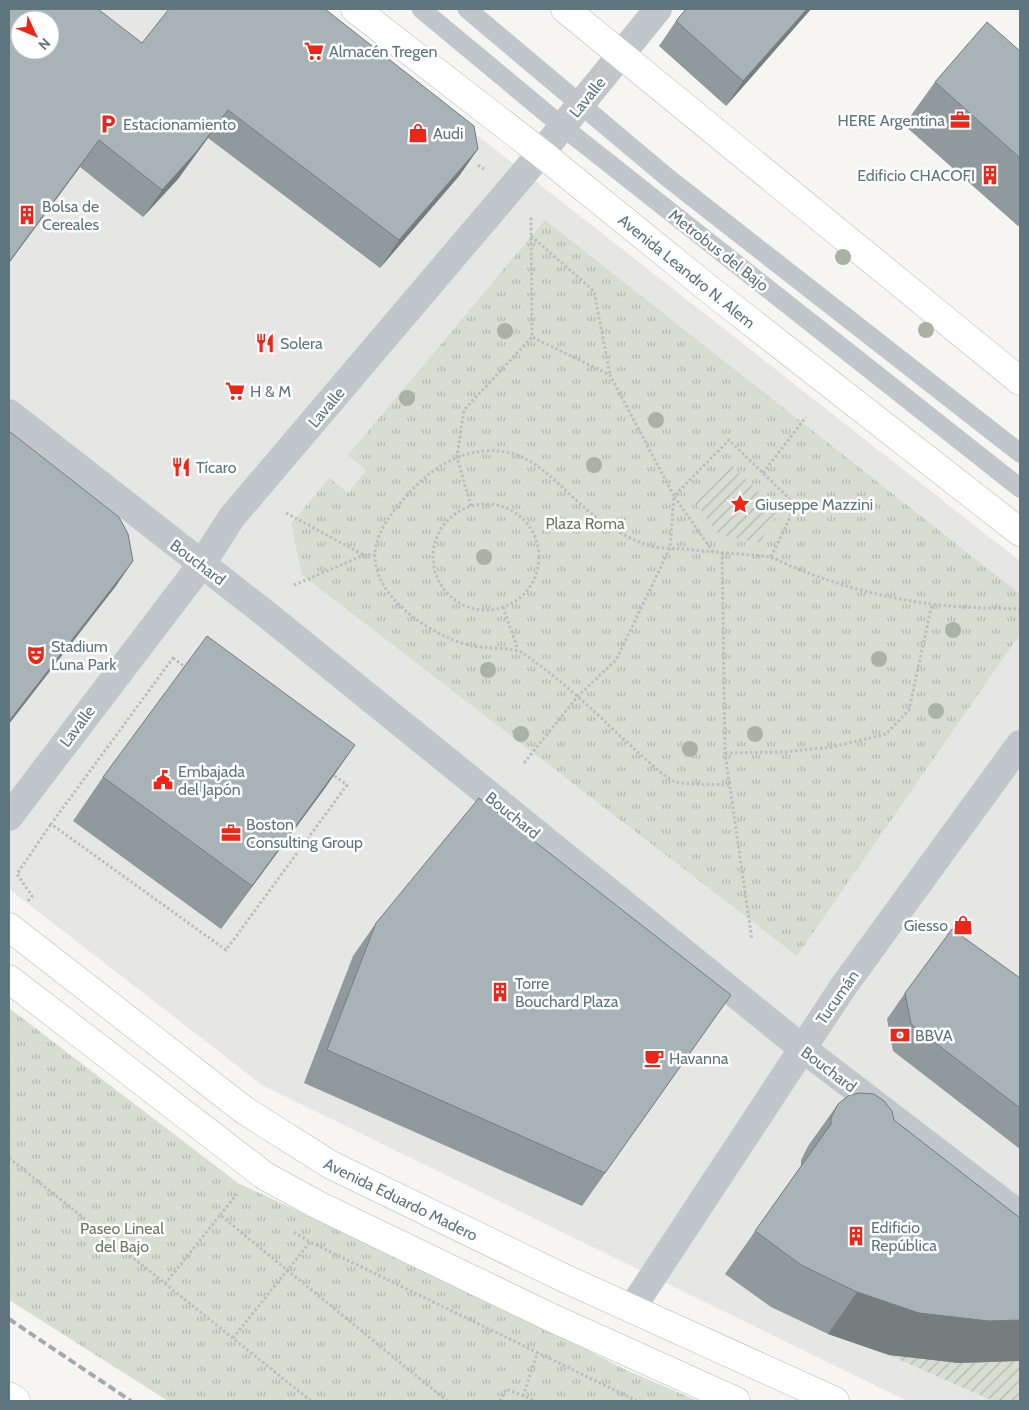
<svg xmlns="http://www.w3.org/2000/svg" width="1029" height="1410" font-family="Cabin,sans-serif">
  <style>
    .built { fill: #e6e7e5; fill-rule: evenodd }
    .park { fill: url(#park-tufts) }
    .garden { fill: url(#garden-furrows) }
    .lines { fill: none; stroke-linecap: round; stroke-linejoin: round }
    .secondary-casing { stroke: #b3babd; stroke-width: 29 }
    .primary-casing { stroke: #b4babc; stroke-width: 29 }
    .highway-casing { stroke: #b5babc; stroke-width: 29 }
    .path { stroke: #babec0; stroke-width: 3; stroke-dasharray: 2.5 2.5; stroke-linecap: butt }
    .lane { stroke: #c0c6c9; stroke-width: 19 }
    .street { stroke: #c0c6c9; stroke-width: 28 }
    .secondary { stroke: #fff; stroke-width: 28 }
    .primary { stroke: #fff; stroke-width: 28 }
    .highway { stroke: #fff; stroke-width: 28 }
    .rail { stroke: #a1aaae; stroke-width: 4; stroke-dasharray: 8 4; stroke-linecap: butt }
    .tree { fill: #aab2a3 }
    .wall { fill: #909a9d }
    .shaded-wall { fill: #757d7f }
    .building { fill: #a7b3b6; stroke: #757d7f; fill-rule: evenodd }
    .labels { text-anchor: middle; stroke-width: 5; stroke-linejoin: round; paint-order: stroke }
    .poi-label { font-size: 16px; fill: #5f767f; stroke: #fff; text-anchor: start }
    .street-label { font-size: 16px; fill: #5f767f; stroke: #fff }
    .park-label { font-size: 16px; fill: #6b7b62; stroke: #fff }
  </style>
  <defs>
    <pattern id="park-tufts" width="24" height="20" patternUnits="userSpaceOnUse" patternTransform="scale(1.25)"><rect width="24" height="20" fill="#d8ddd2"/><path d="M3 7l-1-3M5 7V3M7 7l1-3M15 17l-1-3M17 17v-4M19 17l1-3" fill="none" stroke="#b2b8b0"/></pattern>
    <pattern id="garden-furrows" width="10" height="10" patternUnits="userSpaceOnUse" patternTransform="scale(1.25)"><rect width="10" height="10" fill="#d8ddd2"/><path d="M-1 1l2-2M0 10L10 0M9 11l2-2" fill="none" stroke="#b2b8b0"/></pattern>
  </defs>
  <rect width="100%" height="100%" fill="#f6f5f2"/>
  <path class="built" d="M9,9H316L1020,561V1401H907L262,1085L9,889ZM20,20H50V50H20Z"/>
  <g class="park">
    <polygon points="545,220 1020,594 1020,634 797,956 302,575 291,524 329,478 348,493 366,470 348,455"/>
    <polygon points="9,1008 238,1183 524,1317 624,1369 698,1401 168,1401 9,1300"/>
  </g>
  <g class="garden">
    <polygon points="728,462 779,511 760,543 718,534 693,499"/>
    <polygon points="889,1355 959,1363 1020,1361 1020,1401 993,1401"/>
  </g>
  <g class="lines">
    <defs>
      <g id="secondary">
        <polyline points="9,927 244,1110 331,1165 564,1278 835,1401"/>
        <polyline points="9,979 265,1176 318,1205 550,1317 736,1401"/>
      </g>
      <g id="primary">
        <polyline points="355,9 541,153 714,293 1020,532"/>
        <polyline points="565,9 1020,381"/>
      </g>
      <polyline id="highway" points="9,1396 16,1401"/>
    </defs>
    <use href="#secondary" class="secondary-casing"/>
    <use href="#primary" class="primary-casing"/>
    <use href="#highway" class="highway-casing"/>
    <g class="path">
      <polyline points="478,165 484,169"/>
      <polyline points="531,236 594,291 610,375"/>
      <polyline points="763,473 806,417"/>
      <circle cx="486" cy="557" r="53"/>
      <polyline points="471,506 457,457 464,410 532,337 531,216"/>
      <polyline points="286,513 364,555"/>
      <path d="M713,552L674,496L729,440L796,505L771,557C742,554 712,552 683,549C670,548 654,549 642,543C618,534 594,517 576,500C548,475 527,448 486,451C450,453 423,476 401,502C390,516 377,532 375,551C371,597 432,636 471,646C481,648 515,648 521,652C557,676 589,706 620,736C632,746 661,775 673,781C683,785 717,784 729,785"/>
      <polyline points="722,552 725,753 752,940"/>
      <path d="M771,557C821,581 877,597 932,604C961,608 991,608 1020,609"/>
      <polyline points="294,585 364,555 375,555"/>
      <polyline points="503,607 518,650"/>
      <polygon points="173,658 347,785 226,950 51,824"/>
      <polyline points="725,753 784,752 832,747 886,734 909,710 932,604"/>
      <polyline points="524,763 578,696 616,660 670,548 674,496 610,375 532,337"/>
      <polyline points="28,901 32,896 17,874 51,824"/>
      <polyline points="9,1158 311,1401"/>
      <polyline points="220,1215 237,1194"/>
      <polyline points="294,1232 310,1242 637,1401"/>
      <polyline points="165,1284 220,1215 447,1401"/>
      <polyline points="233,1338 310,1242"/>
      <polyline points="523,1396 538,1352"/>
      <polyline points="500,1401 506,1389 536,1401"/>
    </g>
    <g class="lane">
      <polyline points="421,9 563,127 1020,488"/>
      <polyline points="467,9 668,178 1020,453"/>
    </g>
    <g class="street">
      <polyline points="9,413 266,614 802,1048 1020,1215"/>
      <polyline points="9,817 201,565 232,517 541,153 658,9"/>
      <polyline points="632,1308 843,987 1020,744"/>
    </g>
    <use href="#secondary" class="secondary"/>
    <use href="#primary" class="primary"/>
    <use href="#highway" class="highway"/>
    <polyline class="rail" points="9,1319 131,1401"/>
  </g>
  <g class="tree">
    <circle cx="843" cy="257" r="8"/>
    <circle cx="926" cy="330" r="8"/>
    <circle cx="505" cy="331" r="8"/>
    <circle cx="407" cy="398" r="8"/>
    <circle cx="656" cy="420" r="8"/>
    <circle cx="594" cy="465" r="8"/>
    <circle cx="484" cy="557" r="8"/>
    <circle cx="953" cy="630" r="8"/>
    <circle cx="879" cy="659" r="8"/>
    <circle cx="488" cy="670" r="8"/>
    <circle cx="936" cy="711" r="8"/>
    <circle cx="521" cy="734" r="8"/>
    <circle cx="755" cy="734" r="8"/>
    <circle cx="690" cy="749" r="8"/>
  </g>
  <g class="wall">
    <polygon points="9,9 142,43 478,149 459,176 380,268 208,138 178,179 143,217 80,167 9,263"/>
    <polygon points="686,9 811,9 726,106 659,46 676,21"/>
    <polygon points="1020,51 1020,224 1018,226 904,125 935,82"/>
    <polygon points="355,745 325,788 221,929 73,821 103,777"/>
    <polygon points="376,923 731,995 582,1206 304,1083 353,956"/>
    <polygon points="1020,978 1020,1149 893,1051 887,1019 905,993"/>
    <polygon points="838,1104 894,1120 1020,1218 1020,1361 959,1363 889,1355 828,1334 771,1307 725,1274 801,1166 801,1160 808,1146"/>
  </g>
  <g class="shaded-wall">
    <polygon points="807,9 811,9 726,106 743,81"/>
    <polygon points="228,110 178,179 143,217 162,190"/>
    <polygon points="99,140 80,167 9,263 9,262"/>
    <polygon points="478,149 459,176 380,268 399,240"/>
    <polygon points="133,561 116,586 9,724 9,721"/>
    <polygon points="355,745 325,788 221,929 252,886"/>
    <polygon points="857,1292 1020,1320 1020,1361 959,1363 889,1355 828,1334"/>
  </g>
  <g class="building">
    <path d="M9,9H98L142,43L169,9H325L474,126L478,149L399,240L228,110L197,151L162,190L99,140L9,262ZM20,20H50V50H20Z"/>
    <polygon points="686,9 807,9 743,81 676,21"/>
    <polygon points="987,22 1020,51 1020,158 935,82"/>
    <polygon points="9,431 119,517 128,534 133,561 9,721"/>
    <polygon points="207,636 355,745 252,886 103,777"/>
    <polygon points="479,798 731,995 605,1173 327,1050 376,923"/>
    <polygon points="952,929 1020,978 1020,1108 911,1024 905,993"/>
    <polygon points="859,1093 874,1094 884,1101 892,1111 894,1120 1020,1218 1020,1320 989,1321 919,1313 857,1292 801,1265 755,1231 831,1124 831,1118 838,1104 848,1096"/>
  </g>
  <defs>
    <symbol id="supermarket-bare" viewBox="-9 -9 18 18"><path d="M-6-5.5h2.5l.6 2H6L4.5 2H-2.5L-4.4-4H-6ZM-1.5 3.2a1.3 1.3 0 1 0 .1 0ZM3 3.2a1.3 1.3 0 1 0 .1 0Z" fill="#ee2619" stroke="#fff" stroke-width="2.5" paint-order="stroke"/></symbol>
    <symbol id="office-bare" viewBox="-9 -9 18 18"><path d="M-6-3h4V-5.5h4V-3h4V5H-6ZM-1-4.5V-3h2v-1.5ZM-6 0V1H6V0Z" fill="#ee2619" stroke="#fff" stroke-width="2.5" paint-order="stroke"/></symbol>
    <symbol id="parking-bare" viewBox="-9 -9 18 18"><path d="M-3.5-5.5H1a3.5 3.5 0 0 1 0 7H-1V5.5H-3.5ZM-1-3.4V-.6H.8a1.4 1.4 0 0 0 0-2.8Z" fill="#ee2619" stroke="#fff" stroke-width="2.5" paint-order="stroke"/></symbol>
    <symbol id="shop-bare" viewBox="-9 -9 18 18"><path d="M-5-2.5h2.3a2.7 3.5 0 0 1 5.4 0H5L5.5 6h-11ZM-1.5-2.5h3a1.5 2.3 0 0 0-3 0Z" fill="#ee2619" stroke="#fff" stroke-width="2.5" paint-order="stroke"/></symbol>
    <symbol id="building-bare" viewBox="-9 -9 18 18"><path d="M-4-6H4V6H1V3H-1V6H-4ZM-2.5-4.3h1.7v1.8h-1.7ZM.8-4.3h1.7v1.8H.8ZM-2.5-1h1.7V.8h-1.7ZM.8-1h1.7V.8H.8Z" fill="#ee2619" stroke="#fff" stroke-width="2.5" paint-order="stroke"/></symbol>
    <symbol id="restaurant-bare" viewBox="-9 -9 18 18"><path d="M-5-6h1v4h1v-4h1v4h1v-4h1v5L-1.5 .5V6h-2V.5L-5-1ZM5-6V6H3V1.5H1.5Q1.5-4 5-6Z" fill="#ee2619" stroke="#fff" stroke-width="2.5" paint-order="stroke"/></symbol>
    <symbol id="sight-bare" viewBox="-9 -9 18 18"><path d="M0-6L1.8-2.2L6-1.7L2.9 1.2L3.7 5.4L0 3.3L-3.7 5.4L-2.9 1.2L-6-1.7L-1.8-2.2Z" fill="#ee2619" stroke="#fff" stroke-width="2.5" paint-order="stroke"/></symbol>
    <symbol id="theatre-bare" viewBox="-9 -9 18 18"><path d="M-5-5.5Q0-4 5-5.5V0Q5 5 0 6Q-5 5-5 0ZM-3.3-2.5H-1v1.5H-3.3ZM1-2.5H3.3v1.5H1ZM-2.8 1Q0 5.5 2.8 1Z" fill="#ee2619" stroke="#fff" stroke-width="2.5" paint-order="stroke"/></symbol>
    <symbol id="civic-bare" viewBox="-9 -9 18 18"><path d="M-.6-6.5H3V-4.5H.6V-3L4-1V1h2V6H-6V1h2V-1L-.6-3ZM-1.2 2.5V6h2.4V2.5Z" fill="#ee2619" stroke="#fff" stroke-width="2.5" paint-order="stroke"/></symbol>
    <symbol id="bank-bare" viewBox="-9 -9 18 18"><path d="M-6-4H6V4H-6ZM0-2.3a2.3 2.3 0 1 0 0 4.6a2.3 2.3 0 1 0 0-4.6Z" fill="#ee2619" stroke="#fff" stroke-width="2.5" paint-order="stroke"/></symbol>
    <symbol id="cafe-bare" viewBox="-9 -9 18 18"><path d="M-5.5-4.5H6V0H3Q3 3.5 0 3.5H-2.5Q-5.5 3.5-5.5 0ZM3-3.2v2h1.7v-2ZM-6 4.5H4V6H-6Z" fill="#ee2619" stroke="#fff" stroke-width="2.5" paint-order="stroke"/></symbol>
  </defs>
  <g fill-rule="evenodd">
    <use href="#supermarket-bare" x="300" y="37" width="28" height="28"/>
    <use href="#office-bare" x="946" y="106" width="28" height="28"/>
    <use href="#parking-bare" x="94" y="110" width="28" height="28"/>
    <use href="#shop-bare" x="404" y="119" width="28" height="28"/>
    <use href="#building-bare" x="976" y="161" width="28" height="28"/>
    <use href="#building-bare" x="13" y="201" width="28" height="28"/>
    <use href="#restaurant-bare" x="251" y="329" width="28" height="28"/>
    <use href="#supermarket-bare" x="221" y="377" width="28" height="28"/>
    <use href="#restaurant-bare" x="167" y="453" width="28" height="28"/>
    <use href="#sight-bare" x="726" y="490" width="28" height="28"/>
    <use href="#theatre-bare" x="22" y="641" width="28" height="28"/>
    <use href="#civic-bare" x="149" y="766" width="28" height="28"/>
    <use href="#office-bare" x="217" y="819" width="28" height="28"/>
    <use href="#shop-bare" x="949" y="911" width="28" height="28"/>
    <use href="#building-bare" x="486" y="978" width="28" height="28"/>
    <use href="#bank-bare" x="886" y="1021" width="28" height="28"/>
    <use href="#cafe-bare" x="640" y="1044" width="28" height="28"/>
    <use href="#building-bare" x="842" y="1222" width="28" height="28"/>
  </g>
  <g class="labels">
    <g class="poi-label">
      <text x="329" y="57">Almacén Tregen</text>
      <text x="945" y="126" text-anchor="end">HERE Argentina</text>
      <text x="123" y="130">Estacionamiento</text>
      <text x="433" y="139">Audi</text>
      <text x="975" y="181" text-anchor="end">Edificio CHACOFI</text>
      <text x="42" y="212">Bolsa de<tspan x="42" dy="18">Cereales</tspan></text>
      <text x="280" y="349">Solera</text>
      <text x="250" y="397">H &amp; M</text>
      <text x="196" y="473">Tícaro</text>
      <text x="755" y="510">Giuseppe Mazzini</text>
      <text x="51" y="652">Stadium<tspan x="51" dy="18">Luna Park</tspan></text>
      <text x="178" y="777">Embajada<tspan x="178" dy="18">del Japón</tspan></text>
      <text x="246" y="830">Boston<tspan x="246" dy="18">Consulting Group</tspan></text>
      <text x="948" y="931" text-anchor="end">Giesso</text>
      <text x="515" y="989">Torre<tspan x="515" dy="18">Bouchard Plaza</tspan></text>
      <text x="915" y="1041">BBVA</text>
      <text x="669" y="1064">Havanna</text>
      <text x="871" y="1233">Edificio<tspan x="871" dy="18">República</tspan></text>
    </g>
    <g class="street-label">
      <text transform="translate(587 97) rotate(-51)" y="6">Lavalle</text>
      <text transform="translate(719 250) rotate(38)" y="6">Metrobus del Bajo</text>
      <text transform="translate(687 271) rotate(39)" y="6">Avenida Leandro N. Alem</text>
      <text transform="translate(326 407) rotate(-50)" y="6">Lavalle</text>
      <text transform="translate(198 562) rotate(37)" y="6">Bouchard</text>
      <text transform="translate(77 726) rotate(-53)" y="6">Lavalle</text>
      <text transform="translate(513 815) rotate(39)" y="6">Bouchard</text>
      <text transform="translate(837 997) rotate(-55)" y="6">Tucumán</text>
      <text transform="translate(829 1069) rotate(37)" y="6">Bouchard</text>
      <text transform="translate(401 1199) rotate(26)" y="6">Avenida Eduardo Madero</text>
    </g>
    <g class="park-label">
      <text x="585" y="529">Plaza Roma</text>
      <text x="122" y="1234">Paseo Lineal<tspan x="122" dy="18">del Bajo</tspan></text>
    </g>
  </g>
  <rect width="1029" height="1410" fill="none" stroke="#5f767f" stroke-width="20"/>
  <g transform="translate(35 35) rotate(134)"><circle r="24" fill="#ffffff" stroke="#bfc8cc"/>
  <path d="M0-4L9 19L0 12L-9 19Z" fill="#ee2619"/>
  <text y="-8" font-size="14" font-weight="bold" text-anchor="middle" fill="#5f767f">N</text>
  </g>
</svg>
